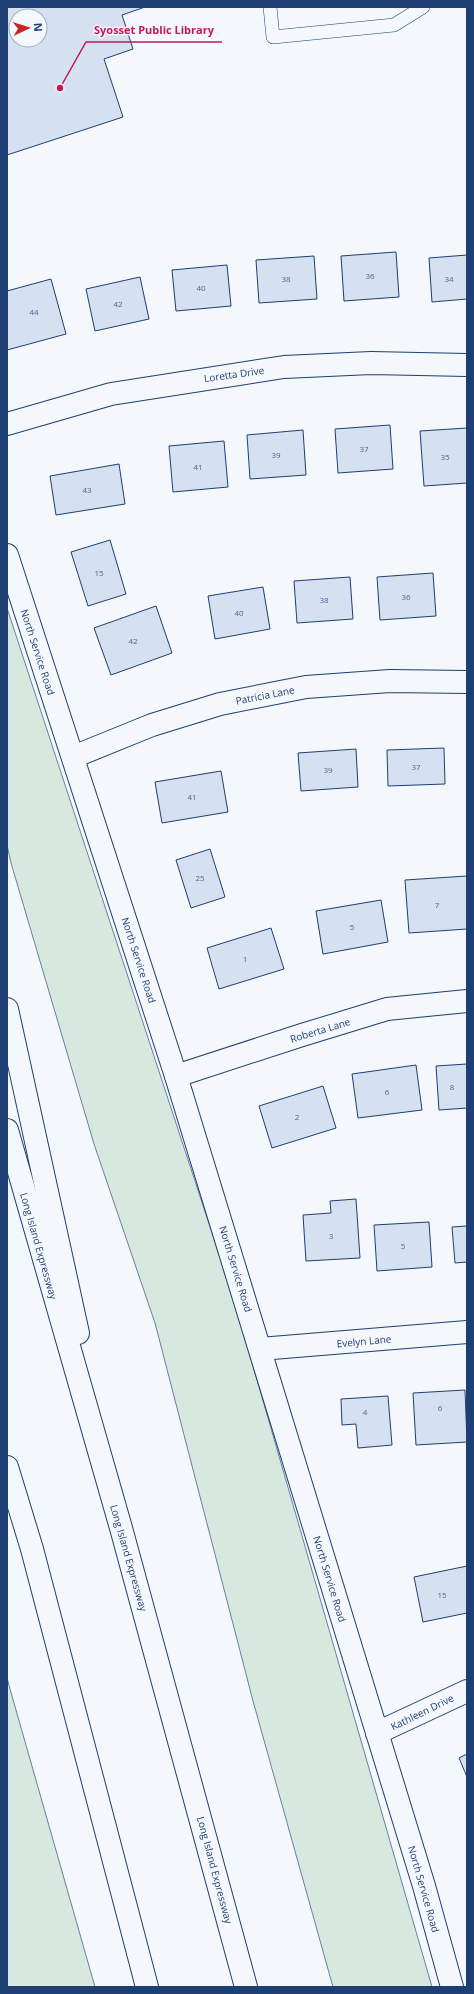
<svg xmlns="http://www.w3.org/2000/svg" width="474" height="1994" font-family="'Open Sans',sans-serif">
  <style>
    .green { fill: #d7e8df; stroke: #687fa3 }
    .building { fill: #d5e0f0; stroke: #1d3f73; fill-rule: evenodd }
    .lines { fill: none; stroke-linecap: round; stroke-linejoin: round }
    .lane-casing { stroke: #1d3f73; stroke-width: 14 }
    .street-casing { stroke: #1d3f73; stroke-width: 24 }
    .secondary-casing { stroke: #1d3f73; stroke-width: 24 }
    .highway-casing { stroke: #1d3f73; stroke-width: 24 }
    .lane { stroke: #f4f7fb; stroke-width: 13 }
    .street { stroke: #f4f7fb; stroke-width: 22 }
    .secondary { stroke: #f4f7fb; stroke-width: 22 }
    .highway { stroke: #f4f7fb; stroke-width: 22 }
    .labels { text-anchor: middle; stroke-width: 3; stroke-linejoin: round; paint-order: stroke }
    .number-label { font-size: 8px; fill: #4b6792 }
    .street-label { font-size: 10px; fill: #1d3f73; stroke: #f4f7fb }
    .leader { fill: none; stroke: #c2185b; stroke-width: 1.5 }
    .callout-dot { fill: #c2185b; stroke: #f4f7fb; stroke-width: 1.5 }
    .callout-label { font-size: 11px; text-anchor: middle; font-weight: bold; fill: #c2185b; stroke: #f4f7fb; stroke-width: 3; stroke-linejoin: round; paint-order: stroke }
  </style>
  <rect width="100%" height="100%" fill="#f4f7fb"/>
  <g class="green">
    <polygon points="7,608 234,1300 432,1987 333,1987 253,1701 155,1323 94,1144 11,863 7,845"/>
    <polygon points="7,1678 10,1689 95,1987 7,1987"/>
  </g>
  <g class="building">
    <path d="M7,7H145L122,15L133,49L104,59L123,117L7,155ZM16,16H40V40H16Z"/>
    <polygon points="396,252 399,297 344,301 341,256"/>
    <polygon points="467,255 467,299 432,302 429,258"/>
    <polygon points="314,256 317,299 259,303 256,260"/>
    <polygon points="227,265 231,306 176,311 172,270"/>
    <polygon points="140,277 149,319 95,331 86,289"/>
    <polygon points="51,279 66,334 7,350 7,291"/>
    <polygon points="390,425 393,469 338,473 335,429"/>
    <polygon points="467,428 467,483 424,486 420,431"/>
    <polygon points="303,430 306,475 250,479 247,435"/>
    <polygon points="224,441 228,487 173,492 169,446"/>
    <polygon points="119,464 125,504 56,515 50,476"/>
    <polygon points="110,540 126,594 88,606 71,552"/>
    <polygon points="433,573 436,616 380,620 377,577"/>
    <polygon points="350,577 353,619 297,623 294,581"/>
    <polygon points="263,587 270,629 215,639 208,596"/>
    <polygon points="156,606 172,653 111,675 94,628"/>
    <polygon points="444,748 445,784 388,786 387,750"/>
    <polygon points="356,749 358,787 301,791 298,753"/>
    <polygon points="221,771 228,812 162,823 155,782"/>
    <polygon points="210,849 225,897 191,908 176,860"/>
    <polygon points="467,876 467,929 409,933 405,880"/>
    <polygon points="381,900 388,942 323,954 316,911"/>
    <polygon points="271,928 284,969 219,989 207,948"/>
    <polygon points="467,1064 467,1108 439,1110 436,1066"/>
    <polygon points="416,1065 422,1110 358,1118 352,1074"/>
    <polygon points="323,1086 336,1128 272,1148 259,1106"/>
    <polygon points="356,1199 360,1258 306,1261 303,1215 331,1213 330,1201"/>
    <polygon points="429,1222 432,1267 377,1271 374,1225"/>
    <polygon points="467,1226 467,1262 455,1263 452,1227"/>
    <polygon points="465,1390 467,1442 416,1445 413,1393"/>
    <polygon points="388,1396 392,1445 358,1448 356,1424 342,1425 341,1399"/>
    <polygon points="467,1566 467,1613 423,1622 414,1577"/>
    <polygon points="467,1754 467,1777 459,1758"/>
  </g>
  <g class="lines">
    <defs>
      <polyline id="lane" points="270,7 273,37 394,25 423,7"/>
      <g id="street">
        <polyline points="7,424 111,394 284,367 371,363 467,365"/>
        <polyline points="73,757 152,725 220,704 306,687 390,681 467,682"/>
        <polyline points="176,1076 302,1035 387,1009 467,1001"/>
        <polyline points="260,1349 467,1332"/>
        <polyline points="377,1733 467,1691"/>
      </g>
      <polyline id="secondary" points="7,555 176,1076 424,1886 452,1987"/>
      <g id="highway">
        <polyline points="7,1009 78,1333"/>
        <polyline points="7,1130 121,1528 246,1987"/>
        <polyline points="7,1467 32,1549 147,1987"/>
      </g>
    </defs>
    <use href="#lane" class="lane-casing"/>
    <use href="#street" class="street-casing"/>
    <use href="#secondary" class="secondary-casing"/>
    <use href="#highway" class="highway-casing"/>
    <use href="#lane" class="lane"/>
    <use href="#street" class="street"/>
    <use href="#secondary" class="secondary"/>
    <use href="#highway" class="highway"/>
  </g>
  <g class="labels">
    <g class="number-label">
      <text x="370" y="279">36</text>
      <text x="286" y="282">38</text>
      <text x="449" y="282">34</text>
      <text x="201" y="291">40</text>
      <text x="118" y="307">42</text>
      <text x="34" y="315">44</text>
      <text x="364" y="452">37</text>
      <text x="276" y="458">39</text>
      <text x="445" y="460">35</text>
      <text x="198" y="470">41</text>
      <text x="87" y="493">43</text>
      <text x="99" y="576">15</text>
      <text x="406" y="600">36</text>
      <text x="324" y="603">38</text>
      <text x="239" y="616">40</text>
      <text x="133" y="644">42</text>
      <text x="416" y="770">37</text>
      <text x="328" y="773">39</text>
      <text x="192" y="800">41</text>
      <text x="200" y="881">25</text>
      <text x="437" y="908">7</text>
      <text x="352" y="930">5</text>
      <text x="245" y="962">1</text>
      <text x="452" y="1090">8</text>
      <text x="387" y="1095">6</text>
      <text x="297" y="1120">2</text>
      <text x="331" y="1239">3</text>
      <text x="403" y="1249">5</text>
      <text x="440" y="1411">6</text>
      <text x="365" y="1415">4</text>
      <text x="442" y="1598">15</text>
    </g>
    <g class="street-label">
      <text transform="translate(234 374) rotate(-8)" y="4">Loretta Drive</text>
      <text transform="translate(38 652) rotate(72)" y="4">North Service Road</text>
      <text transform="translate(265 695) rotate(-11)" y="4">Patricia Lane</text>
      <text transform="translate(139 960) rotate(72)" y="4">North Service Road</text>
      <text transform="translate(320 1030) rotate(-17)" y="4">Roberta Lane</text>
      <text transform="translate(39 1246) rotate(74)" y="4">Long Island Expressway</text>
      <text transform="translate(236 1269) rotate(73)" y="4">North Service Road</text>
      <text transform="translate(364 1341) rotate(-5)" y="4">Evelyn Lane</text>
      <text transform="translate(129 1558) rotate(74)" y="4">Long Island Expressway</text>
      <text transform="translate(330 1579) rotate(73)" y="4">North Service Road</text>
      <text transform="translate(422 1712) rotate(-26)" y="4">Kathleen Drive</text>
      <text transform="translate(215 1870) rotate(75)" y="4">Long Island Expressway</text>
      <text transform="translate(424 1889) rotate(74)" y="4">North Service Road</text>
    </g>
  </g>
  <path class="leader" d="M60 88L86 42H222"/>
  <circle class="callout-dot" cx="60" cy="88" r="4"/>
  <g class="callout-label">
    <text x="154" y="34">Syosset Public Library</text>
  </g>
  <rect width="474" height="1994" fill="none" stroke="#1d3f73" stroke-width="16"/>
  <g transform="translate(28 28) rotate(86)"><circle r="19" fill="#f4f7fb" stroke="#9eadc5"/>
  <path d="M0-3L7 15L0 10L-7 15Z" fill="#c62828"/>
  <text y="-6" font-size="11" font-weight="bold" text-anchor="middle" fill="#1d3f73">N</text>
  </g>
</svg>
